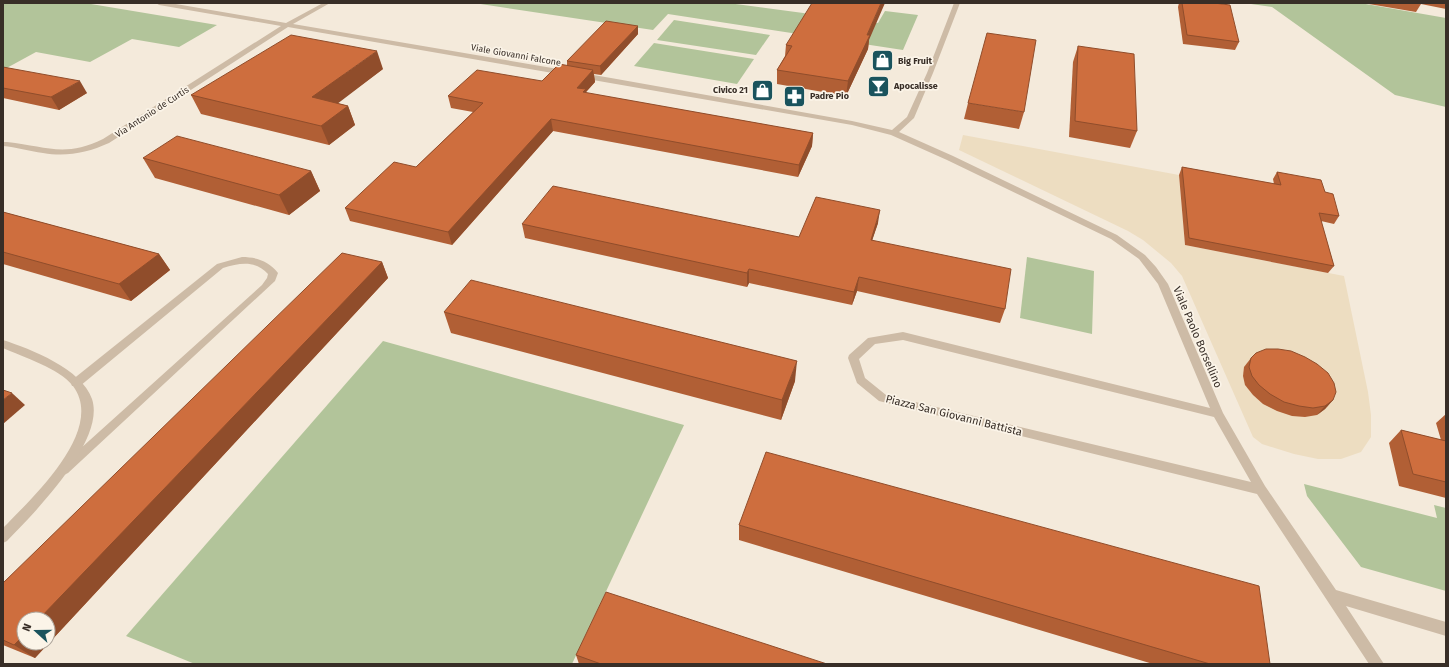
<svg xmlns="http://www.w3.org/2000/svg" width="1449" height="667" font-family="'Fira Sans',sans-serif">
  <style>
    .green { fill: #b2c49a }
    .plaza { fill: #edddc1 }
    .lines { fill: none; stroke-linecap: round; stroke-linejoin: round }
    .lane { fill: #cdbba6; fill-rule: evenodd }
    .street { fill: #cdbba6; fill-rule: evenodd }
    .wall { fill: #b15f35 }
    .shaded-wall { fill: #904d2b }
    .building { fill: #ce6e3e; stroke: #904d2b }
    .labels { text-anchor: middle; stroke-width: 3.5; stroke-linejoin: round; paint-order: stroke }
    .far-street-label { font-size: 9px; fill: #382e27; stroke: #fbf4e8 }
    .far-poi-label { font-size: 9px; font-weight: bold; fill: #382e27; stroke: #fbf4e8; text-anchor: start }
    .street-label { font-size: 11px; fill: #382e27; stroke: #fbf4e8 }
  </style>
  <rect width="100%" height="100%" fill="#f4eadb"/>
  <g class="green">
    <polygon points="3,3 85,3 217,25 179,47 132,39 90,62 36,52 3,70"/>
    <polygon points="474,3 728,3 878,23 885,11 918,15 903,50 668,14 653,30"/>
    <polygon points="1244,3 1360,3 1446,18 1446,107 1395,95 1272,7"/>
    <polygon points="674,20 770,35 756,55 657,40"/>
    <polygon points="654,43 754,59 737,84 634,66"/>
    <polygon points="1027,257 1094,271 1092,334 1020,318"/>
    <polygon points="383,341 684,425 572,664 195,664 126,636"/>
    <polygon points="1304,484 1437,518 1434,505 1446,508 1446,591 1361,567 1307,496"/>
  </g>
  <polygon class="plaza" points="963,135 1179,175 1185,245 1344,276 1368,392 1371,415 1371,437 1361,452 1341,459 1318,459 1294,454 1262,444 1253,437 1182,276 1171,263 1143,240 1128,231 959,150"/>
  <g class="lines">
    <path class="lane" d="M242,257C256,257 269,261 278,273L275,281L68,473L64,475L60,473L58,470L60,467L262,285L267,278L268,274C255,260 240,263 223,268L80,386H72L71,383L72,380L217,264Z"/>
    <g class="street">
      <path d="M156,3H170L286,23L323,3H330L293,24L611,78L852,121L892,130L907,117L927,73L954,3H960L933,73L914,118L899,132L953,156L1117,235L1145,255L1156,267L1168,284L1223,413L1265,486L1336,590L1446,622V636L1346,606L1384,664H1369L1257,494L883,402L879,401L857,383L848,358L849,355L868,338L903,332L1210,408L1158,284L1139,259L1111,239L947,160L891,135L852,125L288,27L109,143C87,153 66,157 43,153C29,151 16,147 3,146V142H7C46,146 64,158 103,139L281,26L159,5ZM903,340L1214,417L1251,482L886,395L865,378L859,359L875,344Z"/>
      <path d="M3,340C31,349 82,369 92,399C106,441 34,513 7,541L3,543V528C32,498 106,430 73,386C59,368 23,357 3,348Z"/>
    </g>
  </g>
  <g class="wall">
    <polygon points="1179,3 1214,3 1239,42 1235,50 1183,44 1178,7"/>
    <polygon points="1363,3 1446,3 1446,9 1421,4 1416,12"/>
    <polygon points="638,26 638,34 601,75 594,74 595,82 586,92 586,93 813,133 812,146 798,177 553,131 452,245 350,221 345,208 416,167 473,112 451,108 448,96 542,81 567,66 567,61"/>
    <polygon points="869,40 868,49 846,96 777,84 777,70 785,56 786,45"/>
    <polygon points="1078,46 1137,131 1130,148 1069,137 1073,62"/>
    <polygon points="3,67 87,93 59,110 3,98"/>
    <polygon points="383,69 337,103 348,106 355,125 329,145 201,114 191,95"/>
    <polygon points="968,103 1024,112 1019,129 964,119"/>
    <polygon points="143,158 311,171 320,191 289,215 155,178"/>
    <polygon points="1182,167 1274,184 1273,179 1277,172 1325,192 1339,216 1334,224 1321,221 1334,266 1328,273 1185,245 1179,175"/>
    <polygon points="3,212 159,254 170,270 131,301 3,264"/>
    <polygon points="878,223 872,240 1005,309 1000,323 857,291 852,305 749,283 747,287 525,238 522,224 799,237"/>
    <polygon points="382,262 388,278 35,658 3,645 3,583"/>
    <polygon points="444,312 795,381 781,420 451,333"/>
    <polygon points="1251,358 1333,400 1325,409 1317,415 1305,417 1292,416 1277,411 1263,404 1253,395 1245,385 1243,376 1244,367"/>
    <polygon points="1446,414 1446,498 1399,486 1389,443 1401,430 1441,440 1436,423"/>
    <polygon points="739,525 1270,664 1153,664 739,540"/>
    <polygon points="576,655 827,664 579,664"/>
  </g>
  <g class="shaded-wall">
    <polygon points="881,3 885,3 869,40 868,49 846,96 848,81 867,35"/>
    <polygon points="638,26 638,34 601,75 600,66"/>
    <polygon points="377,51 383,69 320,117 312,97"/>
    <polygon points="593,70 595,82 586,92 587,101 577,88"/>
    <polygon points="80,81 87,93 59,110 51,97"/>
    <polygon points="348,106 355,125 329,145 321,126"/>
    <polygon points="551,119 553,131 452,245 448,232"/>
    <polygon points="813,133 812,146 798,177 799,165"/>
    <polygon points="311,171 320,191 289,215 279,195"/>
    <polygon points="880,210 878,223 868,253 871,240"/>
    <polygon points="159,254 170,270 131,301 119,284"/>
    <polygon points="382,262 388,278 35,658 14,645 24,635 24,643 48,643 48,619 39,619"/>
    <polygon points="749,269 749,283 747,287 747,273"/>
    <polygon points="859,277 857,291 852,305 854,292"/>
    <polygon points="797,361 795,381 781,420 782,400"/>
    <polygon points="12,393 25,405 3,424 3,400"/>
    <polygon points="1333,400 1325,409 1317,415 1325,406"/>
  </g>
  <g class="building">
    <polygon points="812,3 881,3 867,35 870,35 848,81 777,70 792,46 786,45"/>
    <polygon points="1182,3 1214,3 1230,5 1239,42 1187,35"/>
    <polygon points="606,21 638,26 600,66 567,61"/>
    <polygon points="987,33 1036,40 1024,112 968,103"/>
    <polygon points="291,35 377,51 312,97 348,106 321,126 191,95"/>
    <polygon points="1078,46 1134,54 1137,131 1075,121"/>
    <polygon points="559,64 593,70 577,88 586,89 583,92 813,133 799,165 551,119 448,232 345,208 394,162 416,167 483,103 448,96 477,70 542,81"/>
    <polygon points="3,67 80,81 51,97 3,88"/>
    <polygon points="177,136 311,171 279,195 143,158"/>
    <polygon points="1182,167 1281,185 1277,172 1321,180 1325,192 1333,194 1339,216 1319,213 1334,266 1189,238"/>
    <polygon points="553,186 799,237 816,197 880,210 871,240 1011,269 1005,309 859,277 854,292 749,269 747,273 522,224"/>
    <polygon points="3,212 159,254 119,284 3,252"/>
    <polygon points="342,253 382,262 39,619 24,619 24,635 14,645 3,640 3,583"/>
    <polygon points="471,280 797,361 782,400 444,312"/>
    <polygon points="1266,349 1278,349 1291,351 1305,357 1317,364 1328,373 1334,383 1336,392 1333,400 1325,406 1313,408 1299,406 1284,402 1270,394 1259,385 1252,376 1249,367 1251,358 1256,353"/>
    <polygon points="3,390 12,393 3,400"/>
    <polygon points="1401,430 1446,441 1446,482 1413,474"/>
    <polygon points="766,452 1259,586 1270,664 1210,664 739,525"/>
    <polygon points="606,592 827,664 601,664 576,655"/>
  </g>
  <defs>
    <symbol id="shop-square" viewBox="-11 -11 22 22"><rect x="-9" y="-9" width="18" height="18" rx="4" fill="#1a535d" stroke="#fbf4e8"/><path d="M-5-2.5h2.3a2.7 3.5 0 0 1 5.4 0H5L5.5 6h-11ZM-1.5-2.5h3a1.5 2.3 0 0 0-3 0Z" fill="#fff"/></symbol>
    <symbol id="bar-square" viewBox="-11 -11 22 22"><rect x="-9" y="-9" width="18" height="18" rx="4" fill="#1a535d" stroke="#fbf4e8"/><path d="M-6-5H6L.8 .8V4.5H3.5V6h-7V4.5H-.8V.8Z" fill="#fff"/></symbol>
    <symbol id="pharmacy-square" viewBox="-11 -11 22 22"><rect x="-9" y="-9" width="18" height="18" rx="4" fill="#1a535d" stroke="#fbf4e8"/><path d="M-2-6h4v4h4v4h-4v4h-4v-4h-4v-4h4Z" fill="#fff"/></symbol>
  </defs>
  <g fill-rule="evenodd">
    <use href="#shop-square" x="870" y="48" width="25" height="25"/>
    <use href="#bar-square" x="866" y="74" width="25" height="25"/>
    <use href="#shop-square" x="750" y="78" width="25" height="25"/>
    <use href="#pharmacy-square" x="782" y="84" width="25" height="25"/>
  </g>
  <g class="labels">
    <g class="far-street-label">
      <text transform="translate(516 55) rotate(10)" y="3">Viale Giovanni Falcone</text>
      <text transform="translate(152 112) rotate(-33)" y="3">Via Antonio de Curtis</text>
    </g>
    <g class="far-poi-label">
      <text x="898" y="64">Big Fruit</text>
      <text x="894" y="89">Apocalisse</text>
      <text x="748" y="93" text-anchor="end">Civico 21</text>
      <text x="810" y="99">Padre Pio</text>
    </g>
    <g class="street-label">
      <text transform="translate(1198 337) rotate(67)" y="4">Viale Paolo Borsellino</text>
      <text transform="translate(954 415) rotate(14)" y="4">Piazza San Giovanni Battista</text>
    </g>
  </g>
  <rect width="1449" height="667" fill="none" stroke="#382e27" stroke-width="8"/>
  <g transform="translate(36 631) rotate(291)"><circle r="19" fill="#fbf4e8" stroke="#ada59b"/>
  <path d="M0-3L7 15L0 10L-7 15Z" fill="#1a535d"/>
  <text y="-6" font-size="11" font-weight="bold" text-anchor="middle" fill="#382e27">N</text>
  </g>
</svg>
